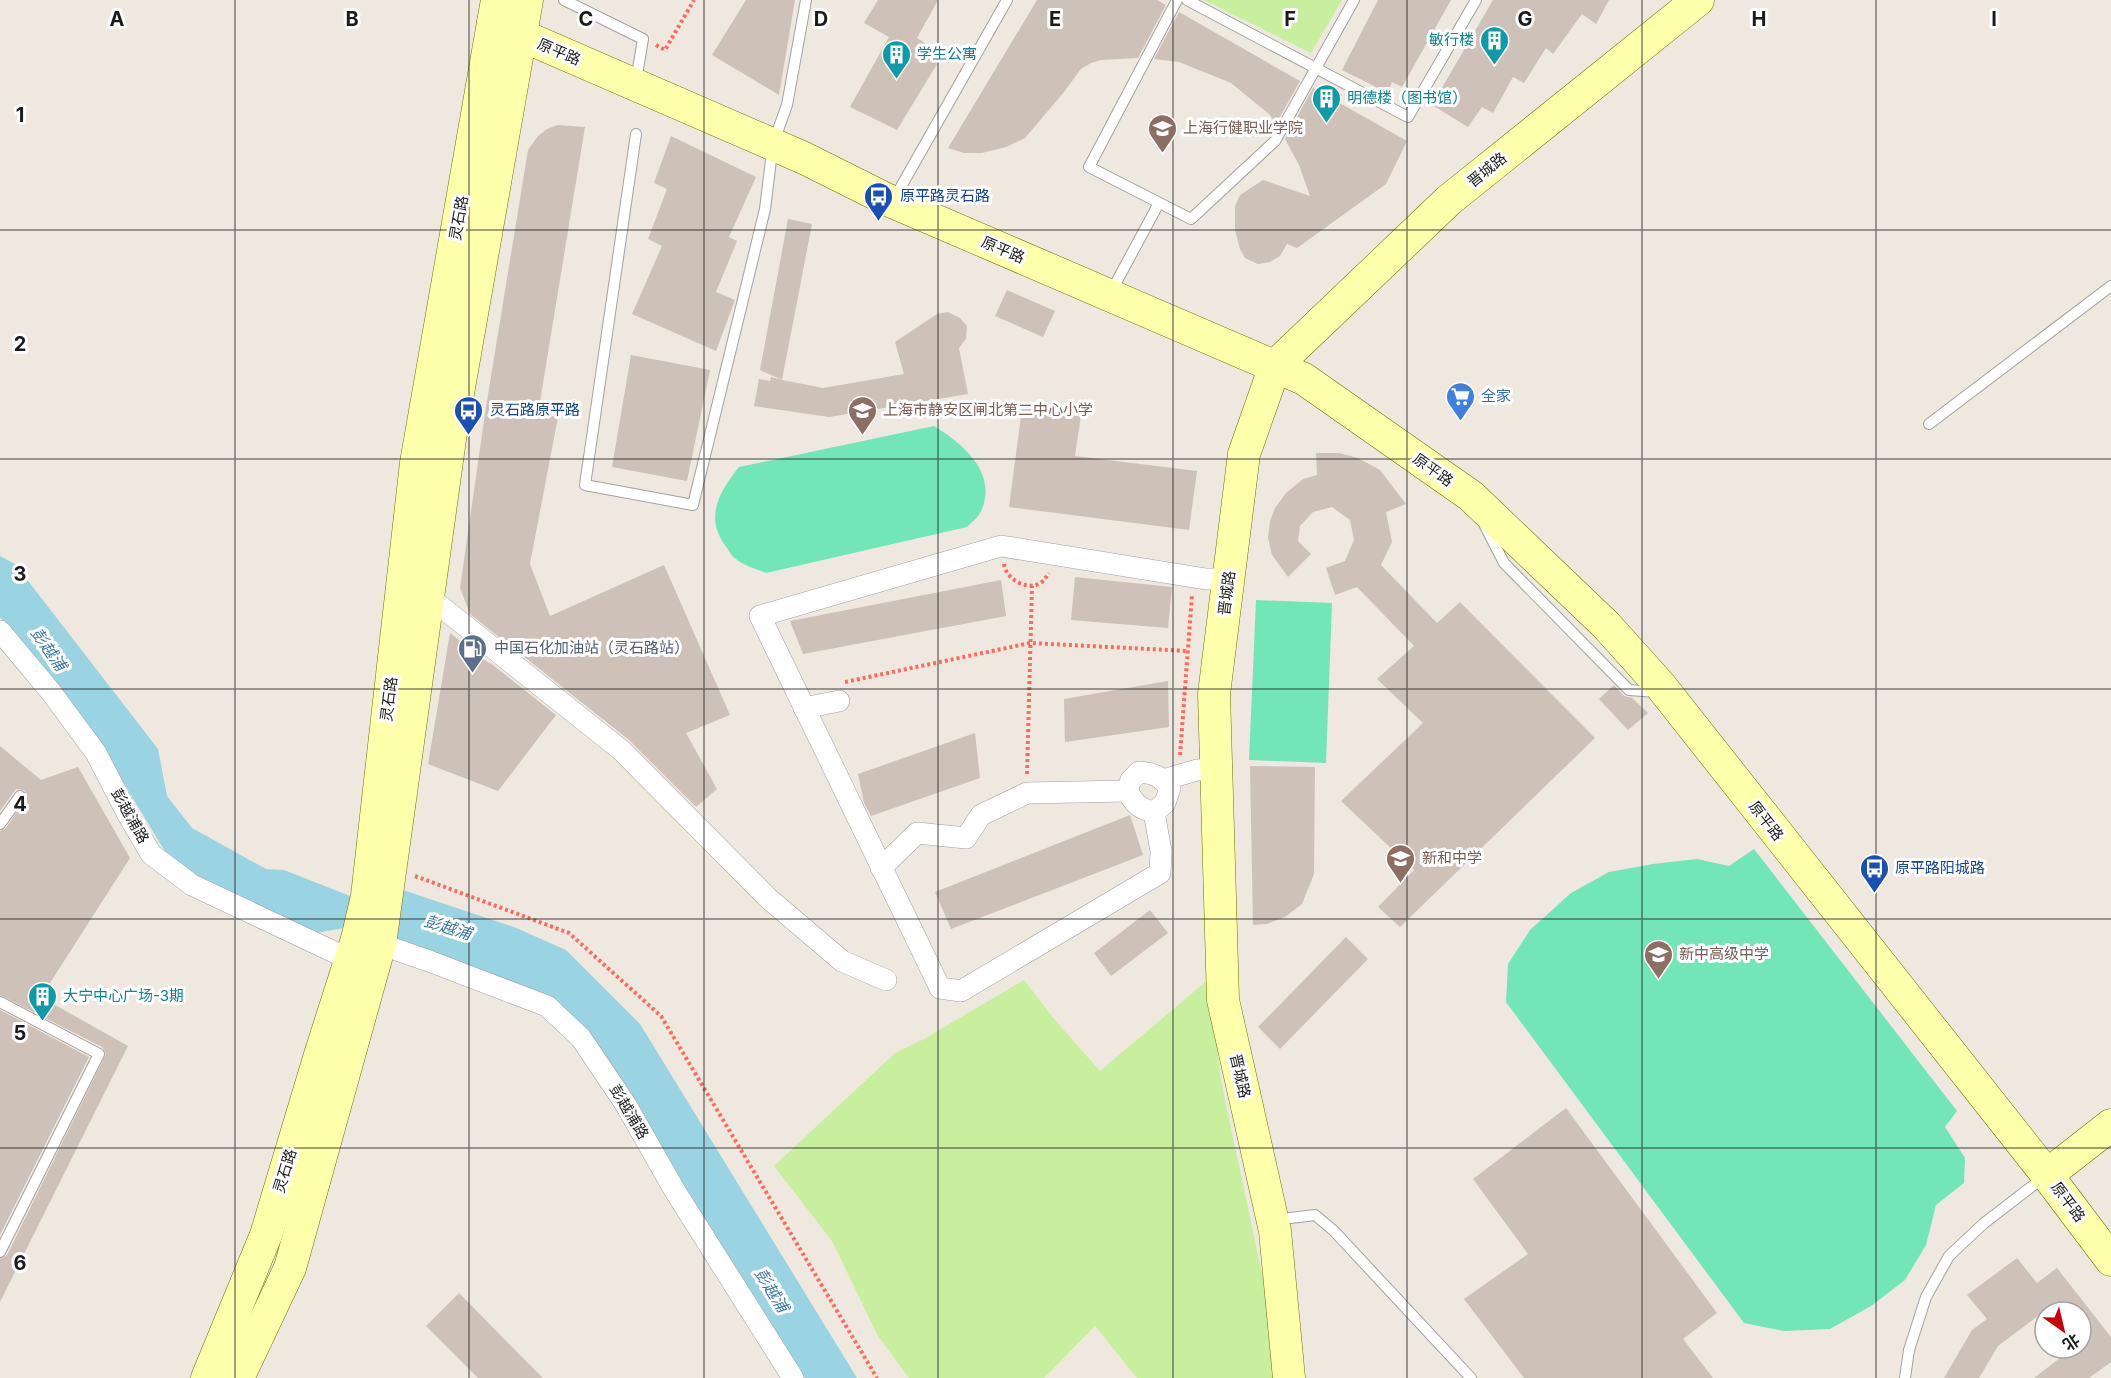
<svg xmlns="http://www.w3.org/2000/svg" width="2111" height="1378" font-family="Inter,'Noto Sans SC',sans-serif">
  <style>
    .grass { fill: #c8ef9e }
    .pitch { fill: #73e6b6 }
    .water { fill: #9ad3e1 }
    .building { fill: #cec1b8 }
    .lines { fill: none; stroke-linecap: round; stroke-linejoin: round }
    .lane-casing { stroke: #a2a2a2; stroke-width: 12 }
    .street-casing { stroke: #a2a2a2; stroke-width: 22 }
    .secondary-casing { stroke: #6b7300; stroke-width: 33 }
    .path { stroke: #ff695e; stroke-width: 4; stroke-dasharray: 3 3; stroke-linecap: butt }
    .lane { stroke: #fff; stroke-width: 10 }
    .street { stroke: #fff; stroke-width: 21 }
    .secondary { stroke: #feffab; stroke-width: 32 }
    .grid { fill: none; stroke: #1b1b1b; stroke-width: 1.5; stroke-opacity: 0.55 }
    .labels { text-anchor: middle; stroke-width: 6; stroke-linejoin: round; paint-order: stroke }
    .culture-label { font-size: 15px; fill: #0d838f; stroke: #fff; text-anchor: start }
    .street-label { font-size: 15px; fill: #1b1b1b; stroke: #fff }
    .education-label { font-size: 15px; fill: #785e54; stroke: #fff; text-anchor: start }
    .transit-label { font-size: 15px; fill: #164399; stroke: #fff; text-anchor: start }
    .shop-label { font-size: 15px; fill: #366cbe; stroke: #fff; text-anchor: start }
    .service-label { font-size: 15px; fill: #4e5e75; stroke: #fff; text-anchor: start }
    .water-label { font-size: 16px; font-style: italic; fill: #3d77aa; stroke: #fff }
    .grid-label { font-size: 20px; text-anchor: middle; font-weight: bold; fill: #1b1b1b; stroke: #fff; stroke-width: 6; stroke-linejoin: round; paint-order: stroke }
  </style>
  <rect width="100%" height="100%" fill="#eee8df"/>
  <g class="grass">
    <polygon points="1204,0 1342,0 1311,53"/>
    <polygon points="1209,979 1221,1081 1266,1292 1274,1378 1137,1378 1095,1326 1044,1378 909,1378 878,1336 832,1241 774,1166 895,1053 924,1039 1024,980 1055,1020 1100,1071"/>
  </g>
  <g class="pitch">
    <path d="M934,426C962,443 997,472 982,509C980,516 972,522 967,527L766,573C757,569 744,566 736,559C732,557 730,552 727,548C704,519 718,493 739,467Z"/>
    <polygon points="1256,600 1332,603 1326,763 1249,760"/>
    <polygon points="1754,849 1957,1111 1945,1127 1965,1158 1964,1183 1936,1205 1926,1245 1905,1280 1871,1306 1830,1329 1784,1331 1744,1323 1506,1002 1508,964 1530,930 1571,893 1609,872 1653,864 1697,859 1729,866"/>
  </g>
  <polygon class="water" points="0,556 15,564 158,749 167,796 192,828 266,869 284,870 350,896 403,890 514,927 566,950 640,1024 857,1378 805,1378 581,1038 547,1006 343,928 311,934 172,863 106,754 0,617"/>
  <g class="building">
    <polygon points="746,0 795,0 779,95 712,55"/>
    <polygon points="878,0 938,0 917,38 943,54 897,130 850,107 889,37 864,23"/>
    <polygon points="1037,0 1157,0 1166,5 1138,58 1101,60 1091,63 1081,69 1064,92 1025,138 1006,147 982,153 964,153 948,148"/>
    <polygon points="1378,0 1451,0 1402,87 1392,82 1388,93 1342,70"/>
    <polygon points="1493,0 1609,0 1596,24 1582,14 1553,54 1546,48 1524,83 1513,77 1493,113 1482,107 1468,127 1432,105"/>
    <polygon points="1179,12 1300,81 1276,124 1269,114 1231,83 1179,62 1154,59"/>
    <polygon points="1313,88 1407,141 1386,184 1297,248 1287,244 1280,256 1270,262 1258,264 1245,258 1240,249 1235,230 1235,206 1240,195 1263,180 1310,196 1299,165 1285,139"/>
    <polygon points="558,125 585,127 538,414 558,417 530,564 550,616 664,565 730,715 686,733 717,789 696,807 629,740 470,614 460,588 486,407 528,150 538,136 547,129"/>
    <polygon points="671,136 756,177 729,237 737,241 716,292 735,300 716,351 632,314 662,246 648,239 667,189 654,183"/>
    <polygon points="788,219 812,224 782,380 823,388 904,374 895,342 937,314 948,312 960,318 967,326 966,339 959,348 968,394 829,417 754,406 759,379 770,381 771,377 782,380 760,370"/>
    <polygon points="1007,290 1055,311 1043,337 995,316"/>
    <polygon points="631,355 710,370 687,481 612,467"/>
    <polygon points="1022,408 1081,415 1075,456 1197,471 1189,530 1009,507"/>
    <polygon points="1316,453 1339,453 1358,458 1380,470 1406,504 1386,512 1392,542 1381,565 1437,623 1460,602 1595,738 1400,927 1378,907 1414,870 1341,801 1423,723 1377,679 1414,646 1357,587 1335,595 1326,568 1345,561 1354,540 1350,520 1332,507 1313,512 1300,526 1298,541 1311,554 1288,577 1272,555 1268,538 1270,521 1275,508 1286,493 1303,479 1317,475"/>
    <polygon points="1075,577 1172,587 1168,628 1071,620"/>
    <polygon points="1001,580 1006,616 803,654 790,621"/>
    <polygon points="450,633 490,664 489,662 556,715 498,791 428,764"/>
    <polygon points="1168,681 1169,727 1065,742 1064,699"/>
    <polygon points="1614,685 1624,696 1632,698 1648,713 1628,730 1599,699"/>
    <polygon points="975,733 980,778 871,816 864,803 858,774"/>
    <polygon points="0,746 41,780 78,767 130,858 41,997 128,1046 0,1302 0,1259 7,1255 106,1054 102,1047 0,995 0,831 6,828 27,796 24,790 16,789 0,811"/>
    <polygon points="1250,766 1315,767 1314,874 1302,904 1285,917 1267,924 1253,925"/>
    <polygon points="1130,815 1143,855 951,929 935,892"/>
    <polygon points="1150,910 1168,933 1111,976 1094,953"/>
    <polygon points="1346,937 1368,959 1280,1049 1258,1027"/>
    <polygon points="0,1010 89,1057 0,1235"/>
    <polygon points="1566,1108 1717,1313 1683,1339 1713,1378 1524,1378 1464,1299 1528,1254 1473,1179"/>
    <polygon points="2017,1258 2037,1283 2057,1268 2111,1337 2111,1362 2089,1378 2034,1378 2073,1348 2081,1348 2081,1312 2060,1312 2054,1304 1998,1346 1979,1378 1944,1378 1972,1330 1987,1319 1967,1295"/>
    <polygon points="459,1293 517,1352 543,1378 478,1378 426,1326"/>
  </g>
  <g class="lines">
    <defs>
      <g id="lane">
        <polyline points="564,0 643,39 636,81"/>
        <polyline points="1177,0 1089,167 1191,219 1275,141 1354,0"/>
        <polyline points="1187,0 1408,117 1476,0"/>
        <polyline points="636,134 585,485 693,505 765,209 773,144 787,105 806,0"/>
        <polyline points="894,199 1007,0"/>
        <polyline points="1111,292 1159,203"/>
        <polyline points="1929,424 2111,286"/>
        <polyline points="1485,526 1504,563 1629,690 1657,692"/>
        <polyline points="0,824 20,796"/>
        <polyline points="0,1002 99,1054 0,1252"/>
        <polyline points="1274,1220 1315,1215 1334,1231 1471,1378"/>
        <polyline points="1905,1378 1909,1350 1926,1297 1949,1256 1983,1224 2044,1177"/>
      </g>
      <g id="street">
        <polyline points="429,597 621,750 769,899 842,961 886,980"/>
        <polyline points="0,631 51,692 96,753 128,815 151,854 192,885 351,960 362,958"/>
        <polyline points="804,708 839,701"/>
        <path d="M1139,772C1154,773 1160,776 1170,788L1165,803L1154,812C1139,809 1135,804 1127,791L1131,780Z"/>
        <polyline points="1163,780 1197,770 1216,769"/>
        <polyline points="1154,812 1161,851 1160,873 961,991 940,988 760,616 1001,546 1206,579 1229,579"/>
        <polyline points="881,868 917,833 966,838 981,815 1027,793 1127,791"/>
        <polyline points="380,944 429,961 547,1006 581,1038 626,1105 675,1191 793,1378"/>
      </g>
      <g id="secondary">
        <polyline points="493,23 804,158 888,200 1304,379 1471,496 1606,625 1660,685 2047,1175 2111,1260"/>
        <polyline points="2047,1175 2111,1125"/>
        <polyline points="207,1378 266,1235 320,1055 357,939 367,896 416,463 497,0"/>
        <polyline points="238,1378 290,1268 380,944 450,439 527,0"/>
        <polyline points="1289,1378 1275,1231 1223,1000 1214,694 1244,454 1275,366 1449,200 1698,0"/>
      </g>
    </defs>
    <use href="#lane" class="lane-casing"/>
    <use href="#street" class="street-casing"/>
    <use href="#secondary" class="secondary-casing"/>
    <g class="path">
      <polyline points="656,45 665,50 694,0"/>
      <path d="M1004,564C1006,580 1030,593 1043,581C1045,579 1047,576 1049,573"/>
      <polyline points="845,682 1030,643 1188,651"/>
      <polyline points="1180,755 1192,595"/>
      <polyline points="1027,774 1032,586"/>
      <polyline points="415,876 569,933 661,1016 877,1378"/>
    </g>
    <use href="#lane" class="lane"/>
    <use href="#street" class="street"/>
    <use href="#secondary" class="secondary"/>
  </g>
  <path class="grid" d="M235,0V1378M469,0V1378M704,0V1378M938,0V1378M1173,0V1378M1407,0V1378M1642,0V1378M1876,0V1378M0,230H2111M0,459H2111M0,689H2111M0,919H2111M0,1148H2111"/>
  <defs>
    <symbol id="building-pin" viewBox="-11 -11 22 30"><path d="M0 17L-7.5 6A9.5 9.5 0 1 1 7.5 6Z" fill="#0f9aa8" stroke="#fff"/><path d="M-4-6H4V6H1V3H-1V6H-4ZM-2.5-4.3h1.7v1.8h-1.7ZM.8-4.3h1.7v1.8H.8ZM-2.5-1h1.7V.8h-1.7ZM.8-1h1.7V.8H.8Z" fill="#fff"/></symbol>
    <symbol id="school-pin" viewBox="-11 -11 22 30"><path d="M0 17L-7.5 6A9.5 9.5 0 1 1 7.5 6Z" fill="#8d6e63" stroke="#fff"/><path d="M0-5L7-2L0 1L-7-2ZM-4 1L0 2.5L4 1V4Q0 6-4 4Z" fill="#fff"/></symbol>
    <symbol id="bus-pin" viewBox="-11 -11 22 30"><path d="M0 17L-7.5 6A9.5 9.5 0 1 1 7.5 6Z" fill="#1a4fb4" stroke="#fff"/><path d="M-5-6H5V4H4V6H2V4H-2V6H-4V4H-5ZM-3.5-4V0h7V-4ZM-3.5 1.2v1.5H-2V1.2ZM2 1.2v1.5H3.5V1.2Z" fill="#fff"/></symbol>
    <symbol id="supermarket-pin" viewBox="-11 -11 22 30"><path d="M0 17L-7.5 6A9.5 9.5 0 1 1 7.5 6Z" fill="#3f7fe0" stroke="#fff"/><path d="M-6-5.5h2.5l.6 2H6L4.5 2H-2.5L-4.4-4H-6ZM-1.5 3.2a1.3 1.3 0 1 0 .1 0ZM3 3.2a1.3 1.3 0 1 0 .1 0Z" fill="#fff"/></symbol>
    <symbol id="fuel-pin" viewBox="-11 -11 22 30"><path d="M0 17L-7.5 6A9.5 9.5 0 1 1 7.5 6Z" fill="#5c6f8a" stroke="#fff"/><path d="M-5.5-6h7V0h2V4h1.3V-2.5L3-4.5l.8-.8L6-3V5H2.5V1h-1V6h-7ZM-4.2-4.7v3.2H.2V-4.7Z" fill="#fff"/></symbol>
  </defs>
  <g fill-rule="evenodd">
    <use href="#building-pin" x="1478" y="24" width="33" height="45"/>
    <use href="#building-pin" x="880" y="38" width="33" height="45"/>
    <use href="#building-pin" x="1310" y="82" width="33" height="45"/>
    <use href="#school-pin" x="1146" y="112" width="33" height="45"/>
    <use href="#bus-pin" x="862" y="180" width="33" height="45"/>
    <use href="#supermarket-pin" x="1444" y="380" width="33" height="45"/>
    <use href="#bus-pin" x="452" y="394" width="33" height="45"/>
    <use href="#school-pin" x="846" y="394" width="33" height="45"/>
    <use href="#fuel-pin" x="456" y="632" width="33" height="45"/>
    <use href="#school-pin" x="1384" y="842" width="33" height="45"/>
    <use href="#bus-pin" x="1858" y="852" width="33" height="45"/>
    <use href="#school-pin" x="1642" y="938" width="33" height="45"/>
    <use href="#building-pin" x="26" y="980" width="33" height="45"/>
  </g>
  <g class="labels">
    <g class="culture-label">
      <text x="1474" y="45" text-anchor="end">敏行楼</text>
      <text x="917" y="59">学生公寓</text>
      <text x="1347" y="103">明德楼（图书馆）</text>
      <text x="63" y="1001">大宁中心广场-3期</text>
    </g>
    <g class="street-label">
      <text transform="translate(559 52) rotate(23)" y="5">原平路</text>
      <text transform="translate(1487 170) rotate(-39)" y="5">晋城路</text>
      <text transform="translate(459 218) rotate(-80)" y="5">灵石路</text>
      <text transform="translate(1003 250) rotate(23)" y="5">原平路</text>
      <text transform="translate(1433 470) rotate(35)" y="5">原平路</text>
      <text transform="translate(1227 593) rotate(-83)" y="5">晋城路</text>
      <text transform="translate(389 699) rotate(-83)" y="5">灵石路</text>
      <text transform="translate(130 816) rotate(61)" y="5">彭越浦路</text>
      <text transform="translate(1766 821) rotate(52)" y="5">原平路</text>
      <text transform="translate(1240 1076) rotate(77)" y="5">晋城路</text>
      <text transform="translate(629 1112) rotate(59)" y="5">彭越浦路</text>
      <text transform="translate(285 1171) rotate(-73)" y="5">灵石路</text>
      <text transform="translate(2068 1202) rotate(53)" y="5">原平路</text>
    </g>
    <g class="education-label">
      <text x="1183" y="133">上海行健职业学院</text>
      <text x="883" y="415">上海市静安区闸北第二中心小学</text>
      <text x="1422" y="863">新和中学</text>
      <text x="1679" y="959">新中高级中学</text>
    </g>
    <g class="transit-label">
      <text x="900" y="201">原平路灵石路</text>
      <text x="490" y="415">灵石路原平路</text>
      <text x="1895" y="873">原平路阳城路</text>
    </g>
    <g class="shop-label">
      <text x="1481" y="401">全家</text>
    </g>
    <g class="service-label">
      <text x="494" y="653">中国石化加油站（灵石路站）</text>
    </g>
    <g class="water-label">
      <text transform="translate(49 649) rotate(55)" y="6">彭越浦</text>
      <text transform="translate(448 927) rotate(17)" y="6">彭越浦</text>
      <text transform="translate(772 1290) rotate(58)" y="6">彭越浦</text>
    </g>
  </g>
  <g class="grid-label">
    <text x="117" y="26">A</text>
    <text x="352" y="26">B</text>
    <text x="586" y="26">C</text>
    <text x="821" y="26">D</text>
    <text x="1055" y="26">E</text>
    <text x="1290" y="26">F</text>
    <text x="1525" y="26">G</text>
    <text x="1759" y="26">H</text>
    <text x="1994" y="26">I</text>
    <text x="20" y="122">1</text>
    <text x="20" y="351">2</text>
    <text x="20" y="581">3</text>
    <text x="20" y="811">4</text>
    <text x="20" y="1040">5</text>
    <text x="20" y="1270">6</text>
  </g>
  <g transform="translate(2063 1330) rotate(146)"><circle r="28" fill="#ffffff" stroke="#a4a4a4" stroke-width="1.5"/>
  <path d="M0-4.5L10 22L0 15L-10 22Z" fill="#c50007"/>
  <text y="-9" font-size="16" font-weight="bold" text-anchor="middle" fill="#1b1b1b">北</text>
  </g>
</svg>
